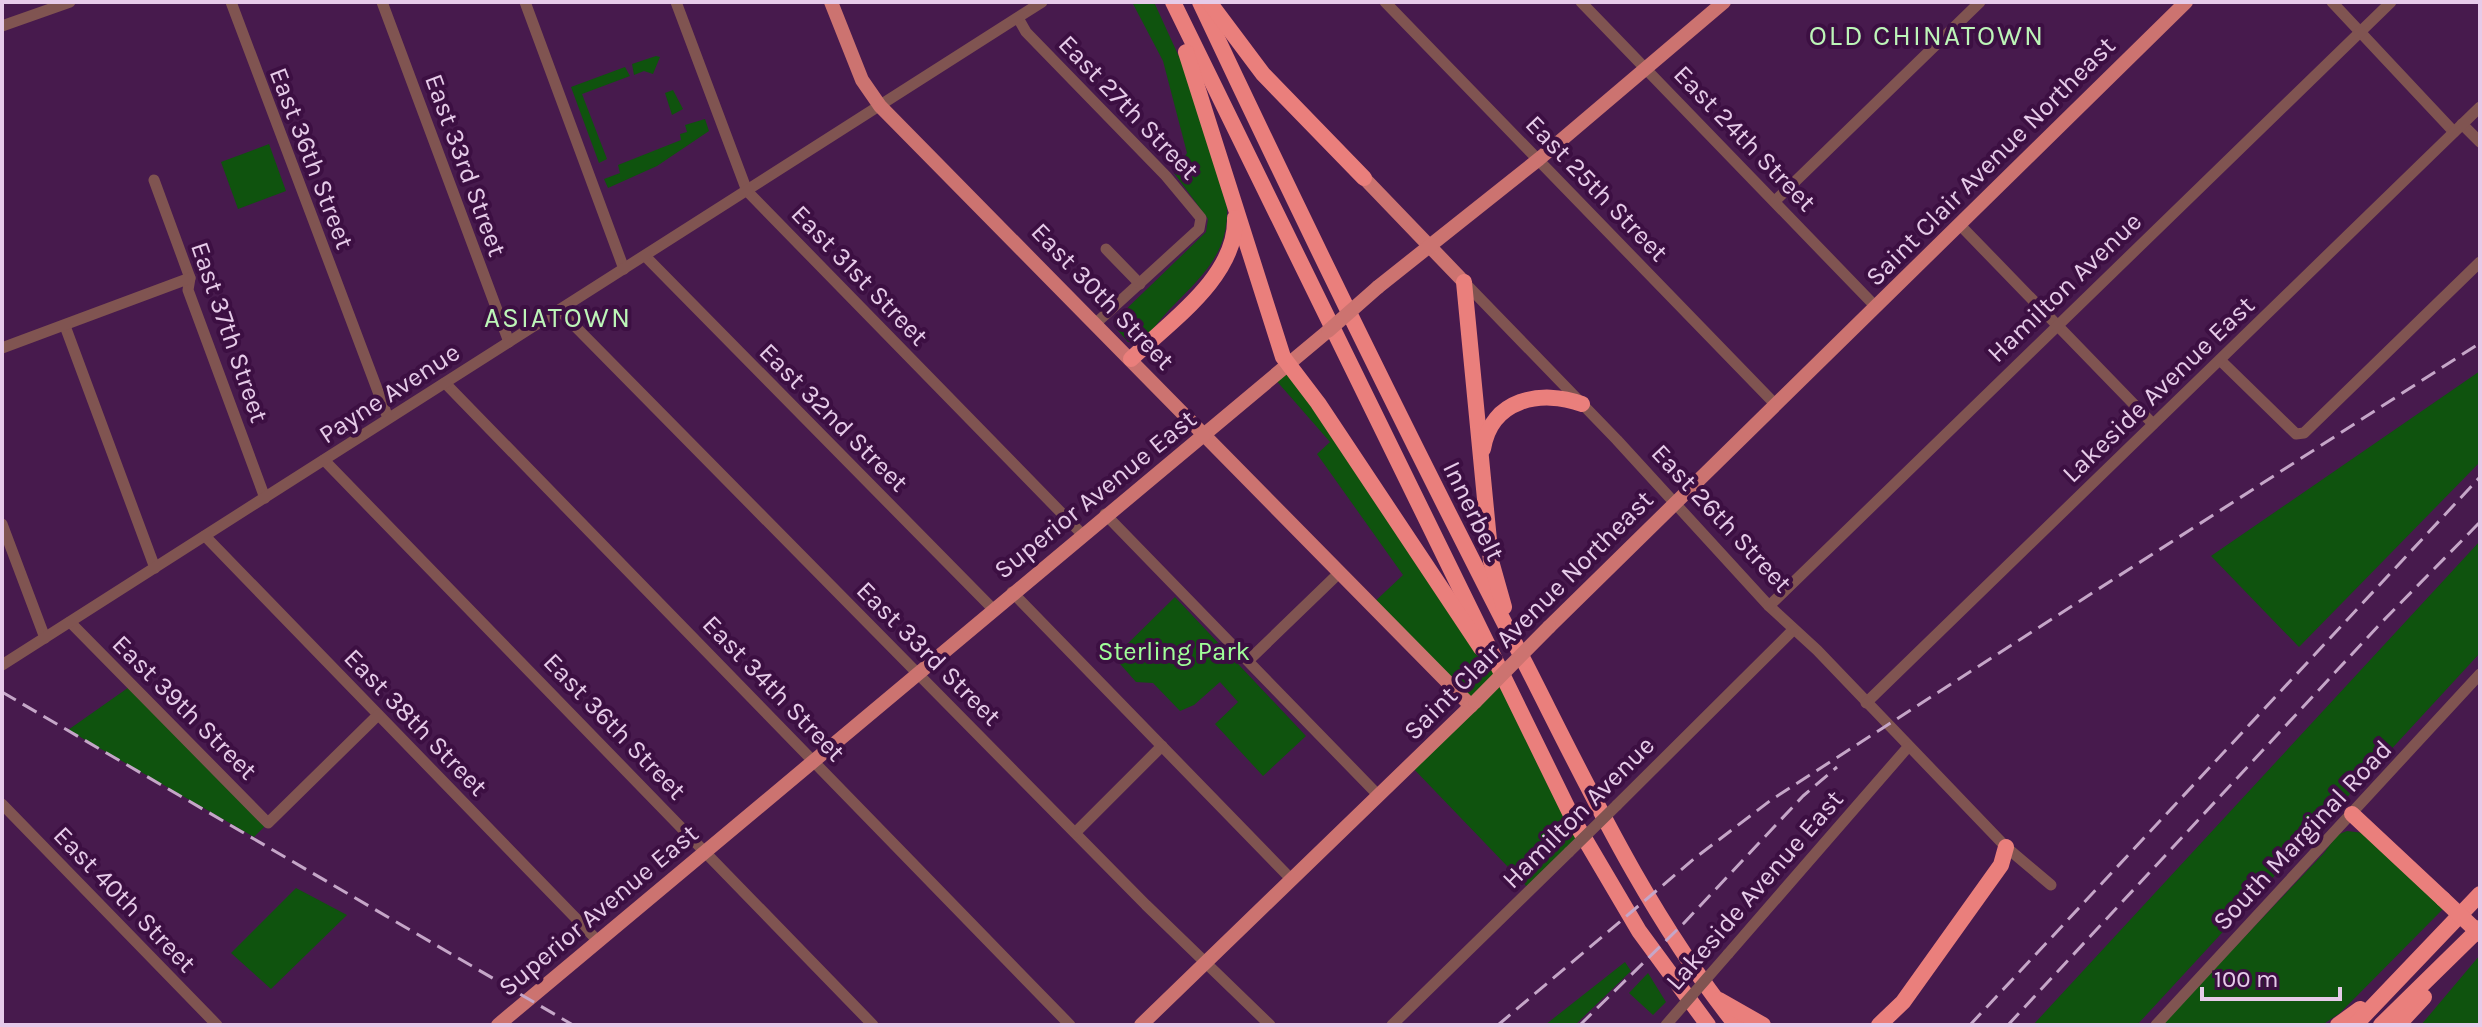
<svg xmlns="http://www.w3.org/2000/svg" width="2482" height="1027" font-family="Karla,sans-serif">
  <style>
    .green { fill: #0f530e }
    .lines { fill: none; stroke-linecap: round; stroke-linejoin: round }
    .minor { stroke: #805451; stroke-width: 11 }
    .major { stroke: #cc7370; stroke-width: 14 }
    .highway { stroke: #ea7f7c; stroke-width: 16 }
    .rail { stroke: #c5a6c8; stroke-width: 3; stroke-dasharray: 16 8; stroke-linecap: butt }
    .minor-bridge { stroke: #805451; stroke-width: 11 }
    .major-bridge { stroke: #cc7370; stroke-width: 14 }
    .highway-bridge { stroke: #ea7f7c; stroke-width: 16 }
    .labels { text-anchor: middle; stroke-width: 8; stroke-linejoin: round; paint-order: stroke }
    .street-label { font-size: 26px; fill: #e6cbe9; stroke: #3c0f42 }
    .park-label { font-size: 26px; fill: #a0ff99; stroke: #3c0f42 }
    .neighbourhood-label { font-size: 28px; letter-spacing: 2px; fill: #bdf5b8; stroke: #3c0f42 }
  </style>
  <rect width="100%" height="100%" fill="#471a4d"/>
  <g class="green">
    <path d="M1132,2H1154L1186,72L1227,207C1229,254 1201,277 1170,309C1160,319 1152,332 1140,342H1128L1114,326L1118,317L1206,232L1208,219L1174,173L1187,153L1163,61Z"/>
    <polygon points="656,56 660,57 653,74 644,71 634,75 632,64"/>
    <polygon points="625,67 630,76 582,94 607,159 599,163 571,87"/>
    <polygon points="673,90 683,109 672,115 665,93"/>
    <polygon points="705,119 709,131 657,166 608,188 604,179 620,173 618,165 681,140 680,134 687,132 685,125"/>
    <polygon points="269,144 286,191 238,209 221,162"/>
    <polygon points="1288,366 1318,403 1515,702 1584,837 1530,890 1410,765 1471,706 1370,606 1403,575 1317,454 1330,442 1274,378"/>
    <polygon points="2480,371 2480,462 2299,647 2211,556"/>
    <polygon points="2480,541 2480,653 2137,1025 2033,1025"/>
    <polygon points="1175,597 1306,736 1263,776 1215,724 1238,702 1220,682 1194,705 1180,711 1153,683 1136,682 1114,657"/>
    <polygon points="132,685 268,823 254,837 68,730"/>
    <polygon points="2347,831 2364,833 2444,908 2340,1013 2322,1025 2161,1025 2324,853 2337,835"/>
    <polygon points="296,888 347,915 271,989 231,953"/>
    <polygon points="2480,955 2480,1025 2421,1025"/>
    <polygon points="1625,962 1631,971 1575,1025 1545,1025"/>
    <polygon points="1648,973 1666,1002 1653,1015 1629,993"/>
  </g>
  <g class="lines">
    <g class="minor">
      <polyline points="231,2 388,418"/>
      <polyline points="382,2 509,342"/>
      <polyline points="525,2 624,269"/>
      <polyline points="676,2 747,191 1082,534"/>
      <polyline points="1385,2 1776,405"/>
      <polyline points="1581,2 1876,307"/>
      <polyline points="2332,2 2454,132"/>
      <polyline points="1018,18 1026,32 1166,176 1201,218 1199,229 1095,324"/>
      <polyline points="2,26 70,2"/>
      <polyline points="2462,124 2480,142"/>
      <polyline points="154,180 190,278 188,290 265,498"/>
      <polyline points="1776,200 1980,2"/>
      <polyline points="1959,224 2153,424"/>
      <polyline points="1106,249 1140,284"/>
      <polyline points="645,256 993,609"/>
      <polyline points="1465,283 1617,440 1769,606 1817,650 2006,847 2051,885"/>
      <polyline points="559,310 1146,905 1270,1025"/>
      <polyline points="65,326 155,568"/>
      <polyline points="2,348 190,278"/>
      <polyline points="2220,360 2296,434 2304,433 2480,262"/>
      <polyline points="445,383 1070,1025"/>
      <polyline points="324,460 873,1025"/>
      <polyline points="1105,514 1379,796"/>
      <polyline points="2,524 45,638"/>
      <polyline points="205,536 596,939"/>
      <polyline points="1012,592 1292,880"/>
      <polyline points="1769,606 2391,2"/>
      <polyline points="70,622 268,823 378,715"/>
      <polyline points="1249,660 1338,574"/>
      <polyline points="2,665 1042,2"/>
      <polyline points="1866,703 2480,107"/>
      <polyline points="2,804 217,1025"/>
      <polyline points="1617,805 1793,630"/>
      <polyline points="1076,832 1162,746"/>
      <polyline points="1728,954 1908,747"/>
      <polyline points="1392,1025 1569,852"/>
      <polyline points="2156,1025 2480,674"/>
    </g>
    <g class="major">
      <polyline points="831,2 862,80 880,106 1471,706"/>
      <polyline points="1364,178 1464,282"/>
      <polyline points="1378,287 1539,159 1724,2"/>
      <polyline points="1549,627 2186,2"/>
      <polyline points="498,1025 1328,331"/>
      <polyline points="1141,1025 1475,702"/>
    </g>
    <g class="highway">
      <polyline points="1173,2 1573,819 1639,931 1708,1025"/>
      <path d="M1200,2C1305,225 1413,446 1526,665C1589,789 1648,915 1736,1025"/>
      <polyline points="1209,2 1263,74 1364,178"/>
      <polyline points="1186,52 1283,357 1318,403 1481,648"/>
      <polyline points="1464,282 1491,561 1504,607"/>
      <path d="M1131,359C1168,323 1237,277 1235,218"/>
      <path d="M1483,449C1491,399 1541,389 1582,404"/>
      <polyline points="2352,814 2443,899"/>
      <polyline points="1719,1000 1763,1025"/>
      <polyline points="1879,1025 1903,1002 2001,865 2006,847"/>
      <polyline points="2338,1025 2360,1009"/>
      <polyline points="2355,1025 2480,894"/>
      <polyline points="2381,1025 2480,928"/>
      <polyline points="2398,1025 2424,997"/>
    </g>
    <g class="rail">
      <polyline points="2,692 573,1025"/>
      <polyline points="1498,1025 1695,858 1771,800 2480,343"/>
      <polyline points="1580,1025 1684,923 1803,796 1837,767"/>
      <polyline points="1970,1025 2480,477"/>
      <polyline points="2008,1025 2380,624 2480,522"/>
    </g>
    <g class="minor-bridge">
      <polyline points="1569,852 1617,805"/>
      <polyline points="1666,1025 1728,954"/>
    </g>
    <g class="major-bridge">
      <polyline points="1328,331 1378,287"/>
      <polyline points="1475,702 1549,627"/>
    </g>
    <polyline class="highway-bridge" points="2443,899 2480,934"/>
  </g>
  <g class="labels">
    <g class="street-label">
      <text transform="translate(1129 107) rotate(46)" y="9">East 27th Street</text>
      <text transform="translate(1745 138) rotate(46)" y="9">East 24th Street</text>
      <text transform="translate(312 158) rotate(69)" y="9">East 36th Street</text>
      <text transform="translate(1990 161) rotate(-45)" y="9">Saint Clair Avenue Northeast</text>
      <text transform="translate(466 165) rotate(70)" y="9">East 33rd Street</text>
      <text transform="translate(1597 188) rotate(46)" y="9">East 25th Street</text>
      <text transform="translate(860 275) rotate(46)" y="9">East 31st Street</text>
      <text transform="translate(2064 287) rotate(-44)" y="9">Hamilton Avenue</text>
      <text transform="translate(1103 296) rotate(46)" y="9">East 30th Street</text>
      <text transform="translate(230 332) rotate(71)" y="9">East 37th Street</text>
      <text transform="translate(2158 389) rotate(-44)" y="9">Lakeside Avenue East</text>
      <text transform="translate(389 393) rotate(-33)" y="9">Payne Avenue</text>
      <text transform="translate(834 417) rotate(45)" y="9">East 32nd Street</text>
      <text transform="translate(1095 494) rotate(-39)" y="9">Superior Avenue East</text>
      <text transform="translate(1474 511) rotate(64)" y="9">Innerbelt</text>
      <text transform="translate(1722 518) rotate(47)" y="9">East 26th Street</text>
      <text transform="translate(1528 615) rotate(-45)" y="9">Saint Clair Avenue Northeast</text>
      <text transform="translate(929 653) rotate(45)" y="9">East 33rd Street</text>
      <text transform="translate(774 688) rotate(46)" y="9">East 34th Street</text>
      <text transform="translate(185 707) rotate(45)" y="9">East 39th Street</text>
      <text transform="translate(416 722) rotate(46)" y="9">East 38th Street</text>
      <text transform="translate(615 726) rotate(46)" y="9">East 36th Street</text>
      <text transform="translate(1578 812) rotate(-45)" y="9">Hamilton Avenue</text>
      <text transform="translate(2302 835) rotate(-47)" y="9">South Marginal Road</text>
      <text transform="translate(1754 890) rotate(-49)" y="9">Lakeside Avenue East</text>
      <text transform="translate(125 899) rotate(46)" y="9">East 40th Street</text>
      <text transform="translate(598 910) rotate(-40)" y="9">Superior Avenue East</text>
    </g>
    <g class="park-label">
      <text x="1174" y="660">Sterling Park</text>
    </g>
    <g class="neighbourhood-label">
      <text x="1927" y="45">OLD CHINATOWN</text>
      <text x="558" y="327">ASIATOWN</text>
    </g>
  </g>
  <rect width="2482" height="1027" fill="none" stroke="#e6cbe9" stroke-width="8"/>
  <path d="M2202 987v12h138v-12" fill="none" stroke="#e6cbe9" stroke-width="4"/>
  <text x="2214" y="987" font-size="24" fill="#e6cbe9" stroke="#3c0f42" stroke-width="6" paint-order="stroke">100 m</text>
</svg>
